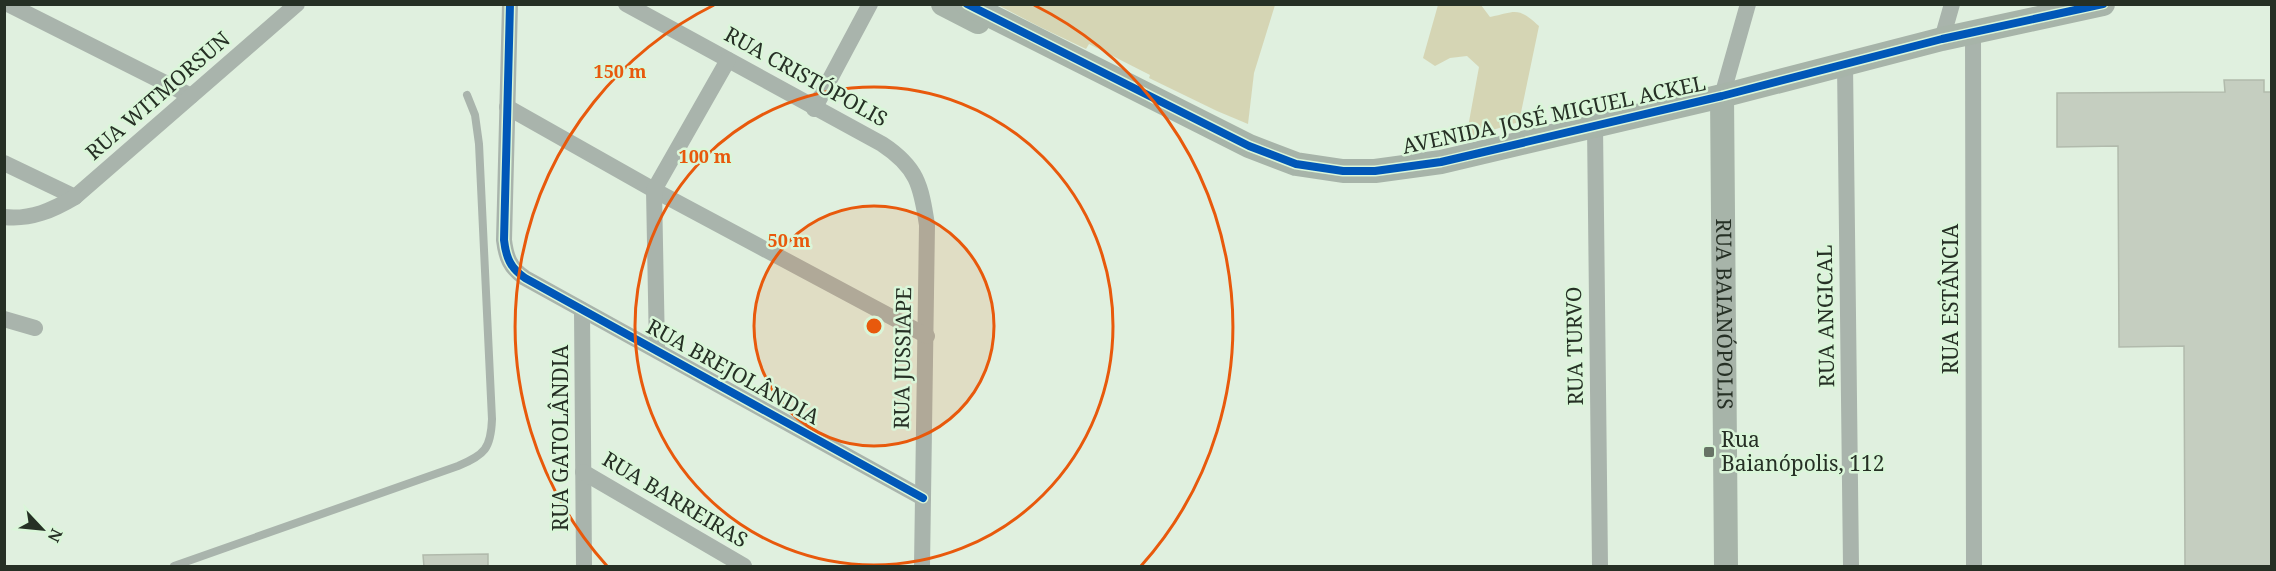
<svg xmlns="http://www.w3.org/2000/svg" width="2276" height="571" font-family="'Noto Serif',serif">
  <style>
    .green { fill: #d5d5b4 }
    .building { fill: #c5cec0; stroke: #b1baac; stroke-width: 1.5 }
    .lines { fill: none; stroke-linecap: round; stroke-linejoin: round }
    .lane { stroke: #a9b4ac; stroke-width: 8 }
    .street { stroke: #a9b4ac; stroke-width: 16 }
    .secondary { stroke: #a7b4a9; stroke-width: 24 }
    .cycleway-casing { stroke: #daf6d9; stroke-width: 11 }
    .cycleway { stroke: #0057b8; stroke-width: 8 }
    .ring { fill: none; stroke: #e8590c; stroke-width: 3 }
    .poi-dot { fill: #677366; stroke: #daf6d9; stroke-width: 2 }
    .labels { text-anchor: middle; stroke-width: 5; stroke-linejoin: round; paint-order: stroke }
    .street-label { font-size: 21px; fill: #263025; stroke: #daf6d9 }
    .poi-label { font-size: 21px; fill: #263025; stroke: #daf6d9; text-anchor: start }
    .centre { fill: #e8590c; stroke: #daf6d9; stroke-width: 3 }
    .ring-label { font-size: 18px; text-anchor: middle; font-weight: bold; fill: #e8590c; stroke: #daf6d9; stroke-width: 5; stroke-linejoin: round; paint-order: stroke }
  </style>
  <rect width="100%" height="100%" fill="#e0f0df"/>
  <g class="green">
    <polygon points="998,5 1275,5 1254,73 1248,124 1217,111 1149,78 1150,75 1089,44 1086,49 1040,27"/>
    <path d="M1438,5H1481L1490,17C1516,12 1517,6 1539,26L1519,122L1466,138L1479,67L1467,56L1450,58L1435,66L1423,58Z"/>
  </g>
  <g class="building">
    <polygon points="2224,80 2264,80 2264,92 2271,92 2271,567 2185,567 2184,346 2119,347 2118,146 2057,147 2057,93 2225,92"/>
    <polygon points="488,554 488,567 424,567 423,555"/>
  </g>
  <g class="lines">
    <path class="lane" d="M174,566L458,466C485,455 491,448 492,419L479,144L475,115L467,95"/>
    <g class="street">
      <polyline points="8,4 191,96"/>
      <path d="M510,4L504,240C506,257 510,268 525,278L923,498"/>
      <path d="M626,4L882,144C917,167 921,185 927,225L922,566"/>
      <polyline points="1973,32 1974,566"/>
      <polyline points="1942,39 1952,4"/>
      <polyline points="1845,64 1851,566"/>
      <polyline points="1722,96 1748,4"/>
      <polyline points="507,107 654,190 927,336"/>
      <polyline points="814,109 870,4"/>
      <polyline points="1595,126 1600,566"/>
      <polyline points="4,163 75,197"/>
      <path d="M4,217C31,220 53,210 75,197L297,4"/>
      <polyline points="582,310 584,566"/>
      <polyline points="4,319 35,328"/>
      <polyline points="657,350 654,190 728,60"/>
      <polyline points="583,472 744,566"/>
    </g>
    <g class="secondary">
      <polyline points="943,4 978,22"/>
      <polyline points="967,4 1249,146 1296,164 1343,171 1375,171 1441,162 1722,96 1942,39 2103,4"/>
      <path id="s1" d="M1722,96L1726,566"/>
    </g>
    <defs>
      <g id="cycleway">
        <path d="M510,4L504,240C506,257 510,268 525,278L923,498"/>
        <polyline points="967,4 1249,146 1296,164 1343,171 1375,171 1441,162 1722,96 1942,39 2103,4"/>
      </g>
    </defs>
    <use href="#cycleway" class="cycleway-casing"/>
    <use href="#cycleway" class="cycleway"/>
  </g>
  <circle cx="874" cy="326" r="120" fill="#e8590c" fill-opacity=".12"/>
  <g class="ring">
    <circle cx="874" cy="326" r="120"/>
    <circle cx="874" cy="326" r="239"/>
    <path d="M607 566A359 359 0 0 1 714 5M1034 5A359 359 0 0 1 1141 566"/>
  </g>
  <rect class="poi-dot" x="1703" y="446" width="12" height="12" rx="3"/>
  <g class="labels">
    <g class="street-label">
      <text transform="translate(806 77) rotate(29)" y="7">RUA CRISTÓPOLIS</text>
      <text transform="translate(158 96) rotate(-41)" y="7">RUA WITMORSUN</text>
      <text transform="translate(1554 115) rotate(-12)" y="7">AVENIDA JOSÉ MIGUEL ACKEL</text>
      <text transform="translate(1951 299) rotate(-90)" y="7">RUA ESTÂNCIA</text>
      <text dy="7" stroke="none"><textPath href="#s1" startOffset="218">RUA BAIANÓPOLIS</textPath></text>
      <text transform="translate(1826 316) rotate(-91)" y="7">RUA ANGICAL</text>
      <text transform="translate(1575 346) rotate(-91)" y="7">RUA TURVO</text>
      <text transform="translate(903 358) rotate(-89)" y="7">RUA JUSSIAPE</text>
      <text transform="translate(733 372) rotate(29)" y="7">RUA BREJOLÂNDIA</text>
      <text transform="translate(561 438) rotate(-90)" y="7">RUA GATOLÂNDIA</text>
      <text transform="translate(675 500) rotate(31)" y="7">RUA BARREIRAS</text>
    </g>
    <g class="poi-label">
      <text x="1721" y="447">Rua<tspan x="1721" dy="24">Baianópolis, 112</tspan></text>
    </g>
  </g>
  <circle cx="874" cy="326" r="9" class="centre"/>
  <g class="ring-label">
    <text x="620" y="78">150 m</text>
    <text x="705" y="163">100 m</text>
    <text x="789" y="247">50 m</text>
  </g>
  <rect width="2276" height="571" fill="none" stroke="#263025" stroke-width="12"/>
  <g transform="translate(42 529) rotate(116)" stroke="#daf6d9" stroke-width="4.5" paint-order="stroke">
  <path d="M0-4.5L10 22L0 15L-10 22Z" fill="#263025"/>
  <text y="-9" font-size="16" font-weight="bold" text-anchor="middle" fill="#263025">N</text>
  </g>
</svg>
